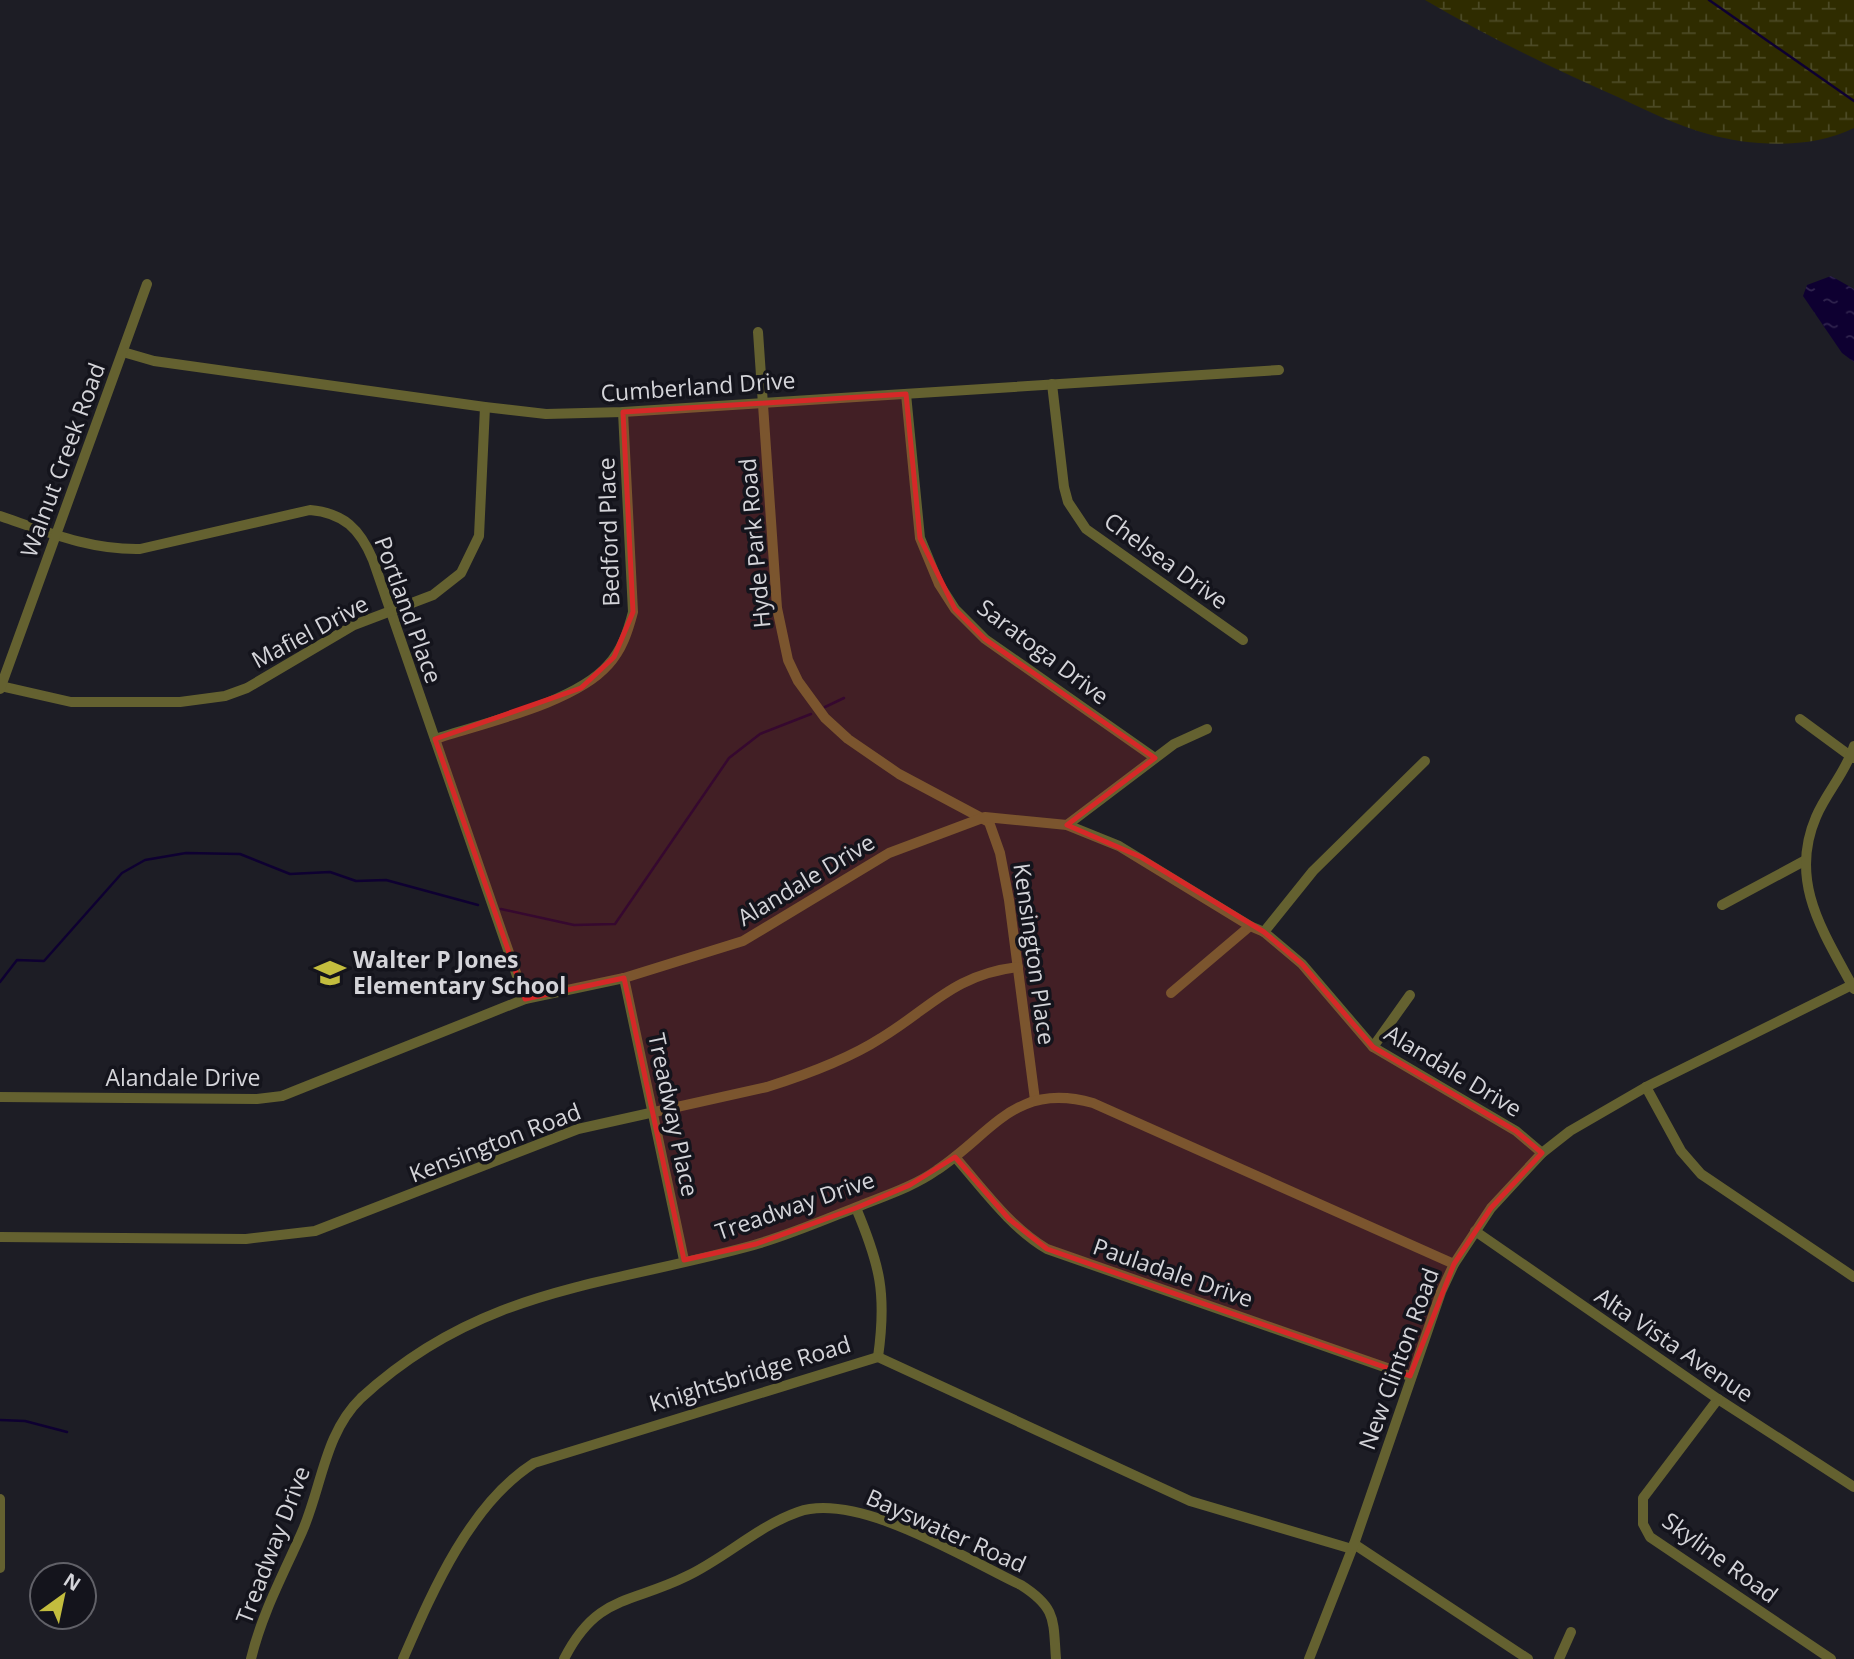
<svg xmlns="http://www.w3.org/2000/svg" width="1854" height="1659" font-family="'Open Sans',sans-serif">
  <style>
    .wetland { fill: url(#wetland-marsh) }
    .water { fill: url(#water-ripples) }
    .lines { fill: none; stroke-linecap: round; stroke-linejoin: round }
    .stream { stroke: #0e0031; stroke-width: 2.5 }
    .minor { stroke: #646130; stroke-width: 10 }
    .marked { fill: #d62828; fill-opacity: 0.2; stroke: #d62828; stroke-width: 5; stroke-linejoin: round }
    .labels { text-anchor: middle; stroke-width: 7; stroke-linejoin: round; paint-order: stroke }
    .street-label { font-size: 23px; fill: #d4d4d9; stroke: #14141c }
    .poi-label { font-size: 23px; font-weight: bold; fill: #d4d4d9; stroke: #14141c; text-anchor: start }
  </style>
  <defs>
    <pattern id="wetland-marsh" width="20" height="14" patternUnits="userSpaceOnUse" patternTransform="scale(1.75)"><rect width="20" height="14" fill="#2f2c00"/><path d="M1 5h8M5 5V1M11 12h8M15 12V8" fill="none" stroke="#4c4a25"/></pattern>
    <pattern id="water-ripples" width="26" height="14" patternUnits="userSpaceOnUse" patternTransform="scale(1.75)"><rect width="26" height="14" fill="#0e0031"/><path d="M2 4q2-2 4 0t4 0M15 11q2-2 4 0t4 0" fill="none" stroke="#30244e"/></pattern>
  </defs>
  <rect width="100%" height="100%" fill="#1d1d25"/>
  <path class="wetland" d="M1425,0H1854V128C1813,149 1752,147 1708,134C1678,126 1648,111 1620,98C1554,69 1488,37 1425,0Z"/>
  <polygon class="water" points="1831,276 1854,289 1854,362 1842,353 1803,296 1807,285"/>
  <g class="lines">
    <g class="stream">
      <polyline points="1709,0 1854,101"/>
      <polyline points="825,707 844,698"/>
      <polyline points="501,909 574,925 615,924 729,758 760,734 811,714"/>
      <polyline points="0,982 17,960 44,961 122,873 145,860 186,853 240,854 290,874 330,872 356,881 386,880 478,905"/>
      <polyline points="0,1420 25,1421 67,1432"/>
    </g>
    <g class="minor">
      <polyline points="758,332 777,608 788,660 798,681 825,718 848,739 899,774 989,822 1000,853 1009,900 1035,1100"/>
      <polyline points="123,352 154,361 485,407 546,414 623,412 1279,370"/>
      <polyline points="1052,384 1064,487 1068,502 1086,529 1243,640"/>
      <polyline points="906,394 920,538 939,584 955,609 985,639 1155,758"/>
      <path d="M0,516C47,532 90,550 140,549L310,510C344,513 360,529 373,560L525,999"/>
      <polyline points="1,686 71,702 180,702 225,696 247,688 354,625 433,595 461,573 479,536 485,407"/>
      <polyline points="0,689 147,284"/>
      <polyline points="1800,719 1853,758"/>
      <path d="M435,739C483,723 575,703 608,665C622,650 628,631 633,612L623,412"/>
      <polyline points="1067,825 1174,744 1207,729"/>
      <polyline points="1722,905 1804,861"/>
      <polyline points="1264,932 1313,871 1425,761"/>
      <polyline points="624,978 684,1260"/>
      <path d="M1854,989C1824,933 1788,882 1816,817C1826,793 1846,772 1854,746"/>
      <polyline points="1171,993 1250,926"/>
      <polyline points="1373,1047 1410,995"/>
      <polyline points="1646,1087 1681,1151 1701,1174 1854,1277"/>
      <polyline points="0,1097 257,1099 282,1096 525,999 624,978 743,941 889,853 985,817 1067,825 1119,846 1250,926 1264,932 1302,964 1373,1047 1516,1131 1542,1153"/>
      <path d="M955,1157C984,1190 1010,1227 1047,1249L1410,1376"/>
      <path d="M856,1208C880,1265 887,1294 878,1357"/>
      <polyline points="1475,1231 1718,1399 1854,1487"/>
      <path d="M0,1237L246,1239L315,1231L578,1129L767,1087C805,1075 847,1060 881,1038C932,1007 953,975 1018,967"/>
      <polyline points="1718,1399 1643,1498 1643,1524 1650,1537 1831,1659"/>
      <polyline points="0,1499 0,1568"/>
      <polyline points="1354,1544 1528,1659"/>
      <path d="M251,1659C262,1613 283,1575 302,1532C322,1487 324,1434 361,1398C481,1287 606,1286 754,1245C789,1235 824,1220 857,1207C884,1196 913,1187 937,1170C993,1133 1015,1081 1093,1103L1454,1264"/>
      <path d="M403,1659C433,1590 470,1504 534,1463L878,1357L1190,1501L1352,1549"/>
      <path d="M564,1659C597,1594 631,1604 687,1576C725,1558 758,1526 798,1512C857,1491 966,1559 1021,1585C1057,1608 1053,1620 1056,1659"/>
      <polyline points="1309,1659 1354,1544 1441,1292 1454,1264 1491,1208 1542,1153 1570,1131 1646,1087 1854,984"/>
      <polyline points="1559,1659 1571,1632"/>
    </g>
  </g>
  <path class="marked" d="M906,394L920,538L955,609L985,639L1155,758L1067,825L1141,857L1264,932L1302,964L1373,1047L1516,1131L1542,1153L1491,1208L1454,1264L1410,1376L1047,1249L1009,1219L955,1157L910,1185L856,1208L756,1244L684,1260L624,978L525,999L435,739L581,688L614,657L633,612L623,412Z"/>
  <defs>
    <symbol id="school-bare" viewBox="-9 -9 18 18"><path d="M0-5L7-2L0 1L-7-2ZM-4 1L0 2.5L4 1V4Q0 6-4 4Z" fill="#c3bd3e" stroke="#14141c" stroke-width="2.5" paint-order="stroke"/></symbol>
  </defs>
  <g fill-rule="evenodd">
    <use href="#school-bare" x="308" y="951" width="44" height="44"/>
  </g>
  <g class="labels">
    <g class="street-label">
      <text transform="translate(698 387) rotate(-4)" y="8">Cumberland Drive</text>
      <text transform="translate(63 460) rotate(-70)" y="8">Walnut Creek Road</text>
      <text transform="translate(609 532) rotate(-92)" y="8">Bedford Place</text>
      <text transform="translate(755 543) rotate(-95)" y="8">Hyde Park Road</text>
      <text transform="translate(1166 561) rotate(36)" y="8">Chelsea Drive</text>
      <text transform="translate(408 610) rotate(70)" y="8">Portland Place</text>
      <text transform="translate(310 632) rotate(-28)" y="8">Mafiel Drive</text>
      <text transform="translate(1043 652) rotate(37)" y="8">Saratoga Drive</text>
      <text transform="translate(806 880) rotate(-31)" y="8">Alandale Drive</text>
      <text transform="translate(1034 954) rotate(82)" y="8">Kensington Place</text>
      <text transform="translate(1453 1071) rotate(31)" y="8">Alandale Drive</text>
      <text x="183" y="1086">Alandale Drive</text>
      <text transform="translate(673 1115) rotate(78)" y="8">Treadway Place</text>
      <text transform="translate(495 1143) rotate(-21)" y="8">Kensington Road</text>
      <text transform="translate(795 1206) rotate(-19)" y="8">Treadway Drive</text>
      <text transform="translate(1173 1273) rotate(19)" y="8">Pauladale Drive</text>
      <text transform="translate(1674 1345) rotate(34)" y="8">Alta Vista Avenue</text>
      <text transform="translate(1399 1359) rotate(-70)" y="8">New Clinton Road</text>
      <text transform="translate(750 1374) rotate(-17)" y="8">Knightsbridge Road</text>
      <text transform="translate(946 1531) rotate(24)" y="8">Bayswater Road</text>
      <text transform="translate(273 1545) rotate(-69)" y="8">Treadway Drive</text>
      <text transform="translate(1720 1558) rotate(36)" y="8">Skyline Road</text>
    </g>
    <g class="poi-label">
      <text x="353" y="968">Walter P Jones<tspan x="353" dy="26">Elementary School</tspan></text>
    </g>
  </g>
  <g transform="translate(63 1596) rotate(33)"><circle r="33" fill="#14141c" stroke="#616168" stroke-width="2"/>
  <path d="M0-5L12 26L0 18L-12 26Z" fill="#c3bd3e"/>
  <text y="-10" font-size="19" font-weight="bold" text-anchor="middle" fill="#d4d4d9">N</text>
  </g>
</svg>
